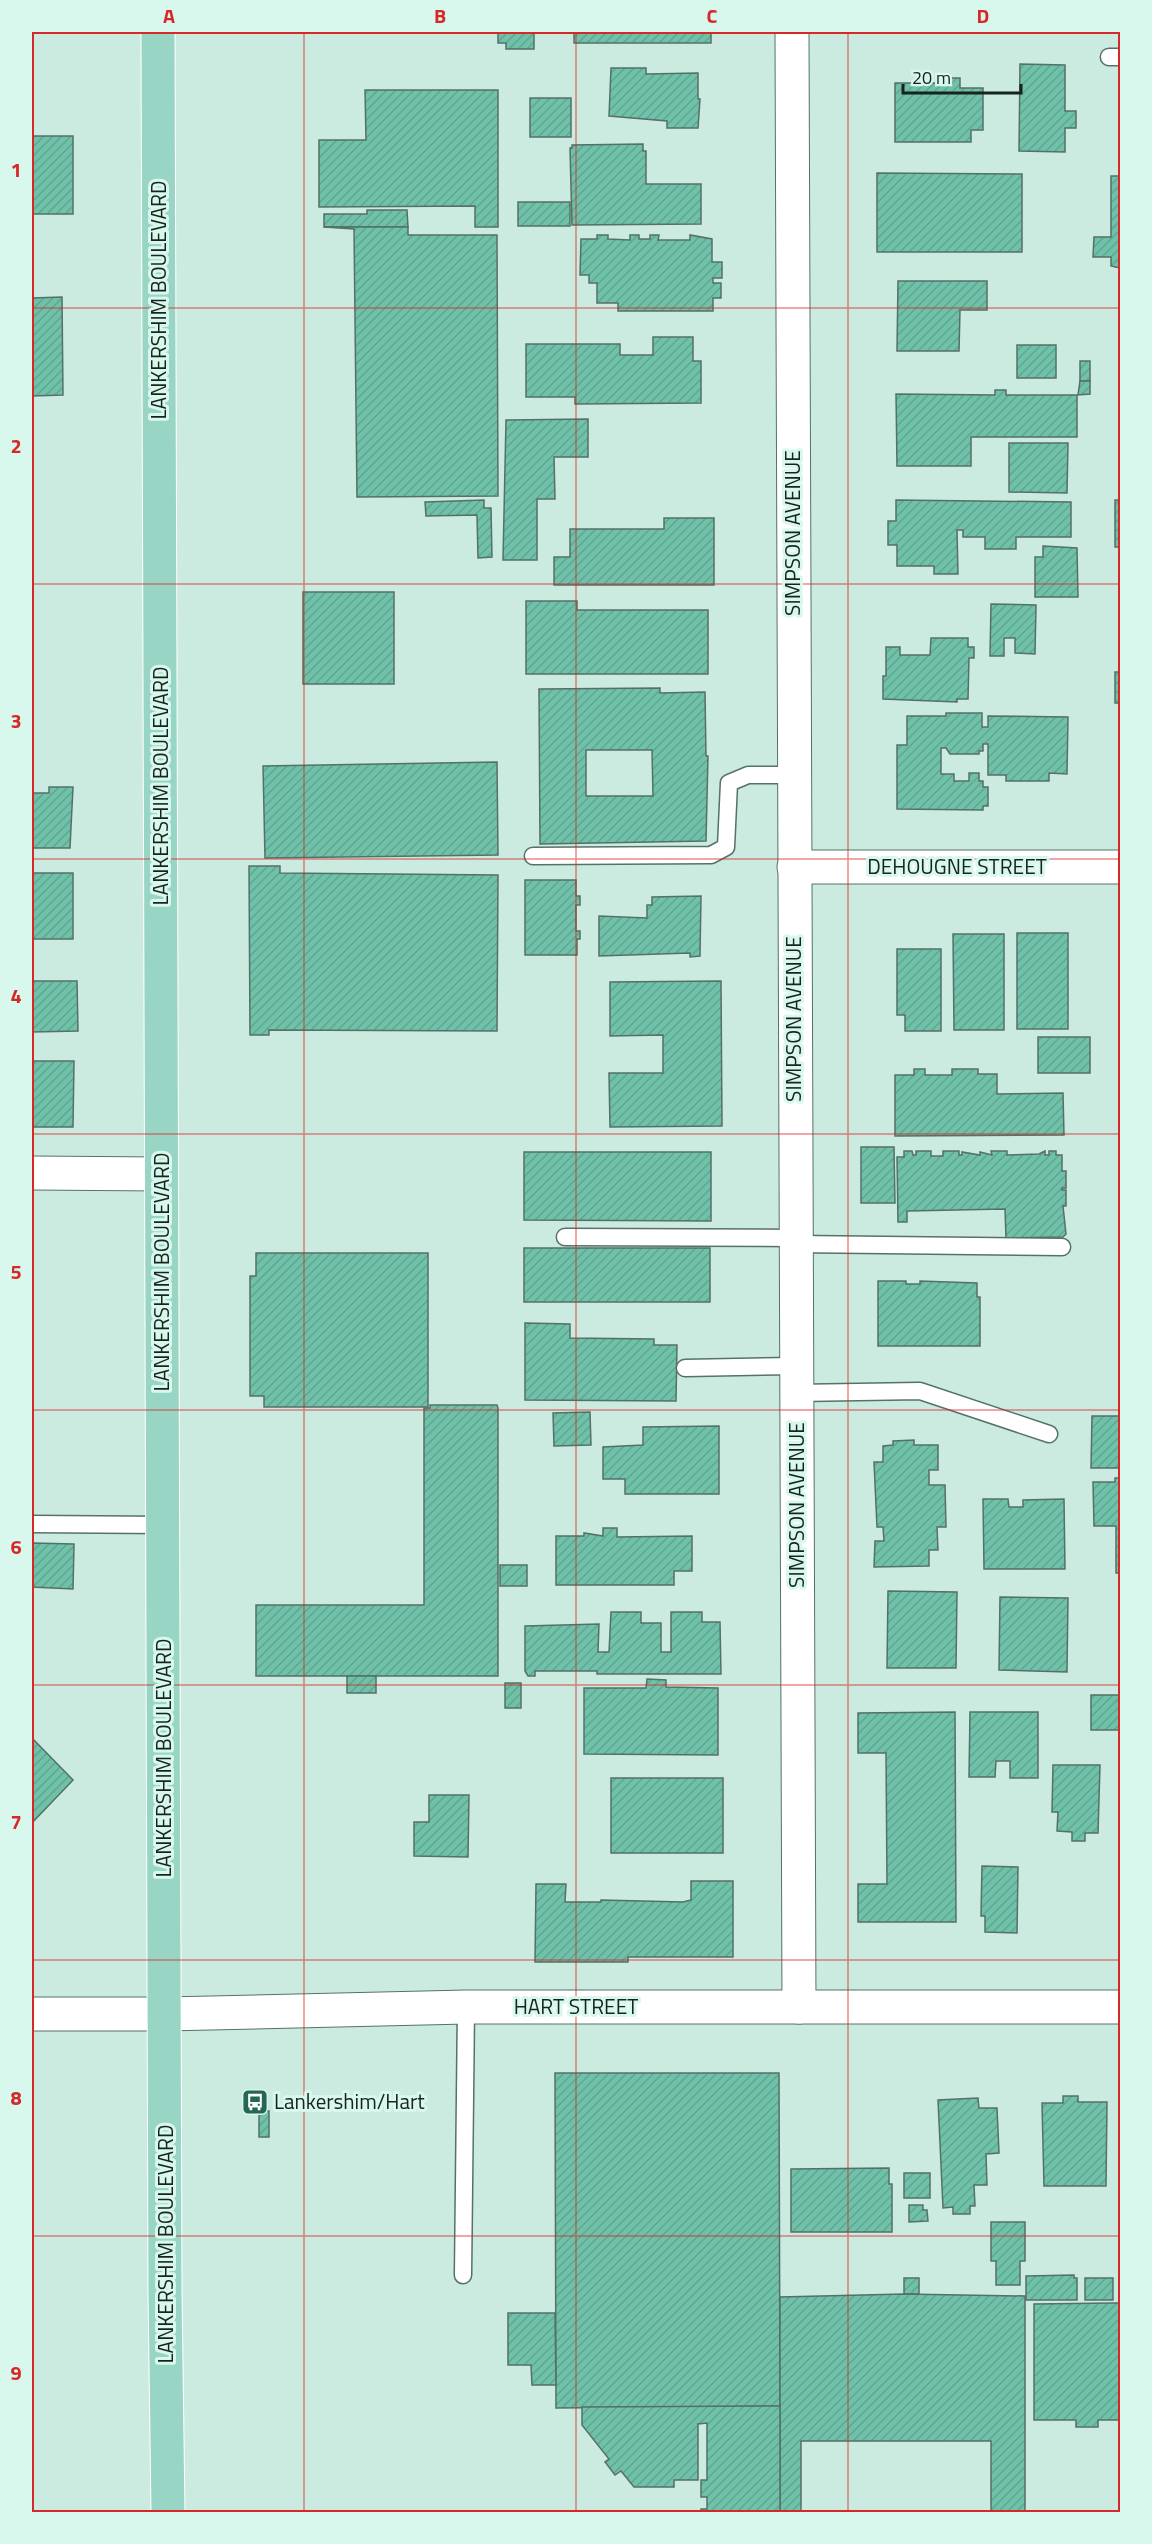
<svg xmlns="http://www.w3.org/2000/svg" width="1152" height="2544" font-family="'Titillium Web',sans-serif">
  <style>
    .building { fill: url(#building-hatch); stroke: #557067; stroke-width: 1.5; fill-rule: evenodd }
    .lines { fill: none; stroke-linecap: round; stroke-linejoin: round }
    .lane-casing { stroke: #567268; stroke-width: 19 }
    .street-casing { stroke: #567268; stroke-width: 35 }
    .primary-casing { stroke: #fff; stroke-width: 35 }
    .lane { stroke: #fff; stroke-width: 16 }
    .street { stroke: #fff; stroke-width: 33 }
    .primary { stroke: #99d5c4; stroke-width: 33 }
    .grid { fill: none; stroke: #d62828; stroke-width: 1.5; stroke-opacity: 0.55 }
    .labels { text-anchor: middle; stroke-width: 6; stroke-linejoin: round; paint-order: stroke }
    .street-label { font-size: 21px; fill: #17231f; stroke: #d9f8ed }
    .poi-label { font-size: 21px; fill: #17231f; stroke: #d9f8ed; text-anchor: start }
    .neatline { fill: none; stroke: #d62828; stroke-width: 2 }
    .grid-label { font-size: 20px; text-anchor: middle; font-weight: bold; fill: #d62828 }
  </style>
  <defs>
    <pattern id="building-hatch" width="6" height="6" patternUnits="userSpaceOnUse" patternTransform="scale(1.5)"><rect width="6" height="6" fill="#6fc2a9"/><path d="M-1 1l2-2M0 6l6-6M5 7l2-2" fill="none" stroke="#5fa691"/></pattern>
  </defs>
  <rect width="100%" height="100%" fill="#ccebe0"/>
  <g class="building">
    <polygon points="498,32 534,32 534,49 506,49 506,43 498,43"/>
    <rect x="574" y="32" width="137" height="11"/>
    <polygon points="1020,64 1065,65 1065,111 1076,111 1076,128 1065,128 1065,152 1019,151"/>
    <polygon points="611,68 646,68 646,74 698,73 698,99 700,99 698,128 667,128 667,121 609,116"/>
    <polygon points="936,78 960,78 960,88 983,88 983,130 971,130 971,142 895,142 895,83 936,83"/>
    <polygon points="365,90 498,90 498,227 475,227 475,206 319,207 319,140 366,140"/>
    <rect x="530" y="98" width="41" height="39"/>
    <rect x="32" y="136" width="41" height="78"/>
    <polygon points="643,144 643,151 646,151 646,184 701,184 701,224 572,225 570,148 572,148 572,145"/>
    <polygon points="877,173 1022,174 1022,252 877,252"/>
    <polygon points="1111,176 1120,176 1120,268 1111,266 1111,257 1093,257 1094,237 1111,237"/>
    <rect x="518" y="202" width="52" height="24"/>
    <polygon points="367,210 407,210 408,227 324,227 324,214 367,214"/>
    <polygon points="324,227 408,227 408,235 497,235 498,496 357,497 354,229"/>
    <polygon points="597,235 608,235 608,239 630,240 630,235 639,235 639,239 650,239 650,235 659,235 658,240 690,240 690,235 712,239 712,262 722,262 722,278 713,278 713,283 721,283 721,298 713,298 713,311 618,311 618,303 597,303 597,283 589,283 589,275 580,275 581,239 597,239"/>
    <polygon points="898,281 987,281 987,310 960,310 959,351 897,351"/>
    <polygon points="62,297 63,395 32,396 32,298"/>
    <polygon points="653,337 693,337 693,361 701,361 701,403 575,404 575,397 526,397 526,344 620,344 620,355 653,355"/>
    <rect x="1017" y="345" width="39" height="33"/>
    <rect x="1080" y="361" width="10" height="20"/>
    <polygon points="1080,381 1090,381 1090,394 1078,395"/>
    <polygon points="995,390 1006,390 1006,395 1077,395 1077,437 971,437 971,466 897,466 896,394 995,395"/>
    <polygon points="588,419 588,457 554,457 555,499 537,499 537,560 503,560 506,420"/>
    <polygon points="1009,443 1068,443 1067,493 1009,492"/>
    <polygon points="484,500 484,508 491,508 492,557 478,558 477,515 426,516 425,502"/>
    <polygon points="896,500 1071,502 1071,537 1016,537 1016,549 985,549 985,537 963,537 963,530 957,530 958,574 934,574 934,566 897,566 897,545 888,545 888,521 896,521"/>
    <polygon points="1115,500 1120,500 1120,589 1120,547 1115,547"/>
    <polygon points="664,518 714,518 714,585 554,585 554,557 570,557 570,529 664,529"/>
    <polygon points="1043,546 1077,548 1078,597 1035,597 1035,557 1043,557"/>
    <rect x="303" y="592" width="91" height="92"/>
    <polygon points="526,601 577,601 577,610 708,610 708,674 526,674"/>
    <polygon points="991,604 1036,605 1035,654 1015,653 1015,638 1004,638 1004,656 990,656"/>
    <polygon points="1119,614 1120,703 1115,703 1115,672 1119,672"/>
    <polygon points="931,638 968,638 968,647 974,647 974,658 969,658 968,699 957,699 957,702 883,699 883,676 886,676 886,647 900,647 900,655 930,655"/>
    <path d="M660,688V693L705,692L706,756H708L706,841L540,844L539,689ZM586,750H652L653,796H586Z"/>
    <polygon points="946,713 982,713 982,727 988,727 988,716 1068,717 1067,774 1049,773 1049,781 1006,781 1006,775 988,775 988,744 983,744 983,751 979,751 979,754 950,754 946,748 941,748 941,774 954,774 954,781 969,781 969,773 979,773 979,781 983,781 983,787 988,787 988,806 983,806 983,810 897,809 897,745 907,745 907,716 946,716"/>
    <polygon points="497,762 498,855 265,858 263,766"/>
    <polygon points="49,787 73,787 70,848 32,848 32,793 49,793"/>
    <polygon points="249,866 280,866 280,873 498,875 497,1031 269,1030 269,1035 250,1035"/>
    <rect x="32" y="873" width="41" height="66"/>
    <polygon points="525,880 576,880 576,896 580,896 580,905 576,905 576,931 580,931 580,939 577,939 577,955 525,955"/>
    <polygon points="701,896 700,956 690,957 690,953 599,956 599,916 647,918 647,905 652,905 652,897"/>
    <rect x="1017" y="933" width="51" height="96"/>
    <polygon points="953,934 1004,934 1004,1030 954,1030"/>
    <polygon points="897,949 941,949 941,1031 905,1031 905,1015 897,1015"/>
    <polygon points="32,981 77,981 78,1031 32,1032"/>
    <polygon points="721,981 722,1126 610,1127 609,1073 663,1073 663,1035 610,1036 610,982"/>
    <rect x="1038" y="1037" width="52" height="36"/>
    <polygon points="32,1061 74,1061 73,1127 34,1127 32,1124"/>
    <polygon points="914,1069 925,1069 925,1075 952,1075 952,1069 978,1069 978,1074 997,1074 997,1094 1063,1093 1064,1135 895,1136 895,1075 914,1075"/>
    <polygon points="861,1147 894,1147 895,1203 861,1203"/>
    <polygon points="904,1151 912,1151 913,1155 916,1155 916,1151 931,1151 931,1156 943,1156 943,1151 959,1151 959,1155 962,1155 962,1152 980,1155 980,1152 992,1155 991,1151 1007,1151 1007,1155 1039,1154 1045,1151 1045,1155 1049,1155 1049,1151 1056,1151 1056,1155 1062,1155 1062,1171 1066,1171 1066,1188 1062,1188 1062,1190 1066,1190 1066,1206 1063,1206 1066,1234 1063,1237 1006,1238 1005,1209 907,1211 907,1222 898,1222 897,1157 904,1157"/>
    <polygon points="524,1152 711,1152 711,1221 524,1220"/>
    <rect x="524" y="1248" width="186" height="54"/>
    <polygon points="256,1253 428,1253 428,1407 264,1407 264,1396 250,1396 250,1276 256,1276"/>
    <polygon points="878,1281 906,1281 906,1284 920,1284 920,1281 977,1283 977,1297 980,1297 980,1346 878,1346"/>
    <polygon points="525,1323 570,1324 570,1338 654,1339 654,1345 677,1345 676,1401 525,1400"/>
    <polygon points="430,1405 497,1405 498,1408 498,1676 256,1676 256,1605 424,1605 424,1408 430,1408"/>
    <polygon points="590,1412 591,1445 554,1446 553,1413"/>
    <polygon points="1092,1416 1120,1416 1120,1468 1091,1468"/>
    <polygon points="719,1426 719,1494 625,1494 625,1479 603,1479 603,1447 643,1445 643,1427"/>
    <polygon points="914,1440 914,1445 938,1445 938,1470 929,1470 929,1485 945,1485 946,1527 937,1527 938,1550 929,1550 929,1566 874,1567 875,1541 884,1541 883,1527 877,1527 874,1462 883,1462 883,1446 893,1445 893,1441"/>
    <polygon points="1115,1478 1120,1478 1120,1573 1116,1573 1116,1526 1094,1526 1093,1482 1115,1482"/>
    <polygon points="983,1499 1008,1499 1009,1507 1023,1507 1023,1500 1064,1499 1065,1569 984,1569"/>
    <polygon points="603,1528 617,1528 617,1537 692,1536 692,1571 674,1571 674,1585 556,1585 556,1536 584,1536 584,1533 603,1536"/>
    <polygon points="32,1543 74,1544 73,1589 32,1587"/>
    <rect x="500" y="1565" width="27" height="21"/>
    <polygon points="888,1591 957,1592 956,1668 887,1668"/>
    <polygon points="1000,1597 1068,1598 1067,1672 999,1670"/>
    <polygon points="611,1612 641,1612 641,1623 661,1623 661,1652 671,1652 671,1612 702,1612 702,1622 720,1622 721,1674 597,1674 597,1671 535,1671 535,1676 528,1676 525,1671 525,1626 599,1624 598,1652 609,1652"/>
    <rect x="347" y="1676" width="29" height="17"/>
    <polygon points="647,1679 666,1680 666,1687 718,1688 718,1755 584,1754 584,1688 646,1688"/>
    <rect x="505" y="1683" width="16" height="25"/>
    <rect x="1091" y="1695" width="29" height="35"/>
    <polygon points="955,1712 956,1922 858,1922 858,1884 887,1884 886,1753 858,1753 858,1713"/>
    <polygon points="970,1712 1038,1712 1038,1778 1010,1778 1010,1761 996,1761 995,1777 969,1777"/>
    <polygon points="32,1738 73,1780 32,1823"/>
    <polygon points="1053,1765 1100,1765 1098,1833 1085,1833 1085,1841 1072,1841 1072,1832 1057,1831 1058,1812 1052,1812"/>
    <rect x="611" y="1778" width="112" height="75"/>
    <polygon points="429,1795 469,1795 468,1857 414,1856 414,1822 429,1822"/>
    <polygon points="982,1866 1018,1867 1017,1933 985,1932 985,1916 981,1916"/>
    <polygon points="691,1881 733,1881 733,1957 628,1957 628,1962 535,1962 536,1884 566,1884 565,1902 601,1902 601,1900 683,1902 691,1900"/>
    <polygon points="555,2073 779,2073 780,2406 556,2408"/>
    <polygon points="1063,2096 1078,2096 1078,2102 1107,2102 1106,2186 1044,2186 1042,2103 1063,2103"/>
    <polygon points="978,2098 979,2108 997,2108 999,2153 986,2154 987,2185 974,2185 975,2206 970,2206 970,2214 953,2214 953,2207 943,2208 938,2100"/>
    <rect x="259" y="2111" width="10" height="26"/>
    <polygon points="889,2168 889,2184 892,2184 892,2232 791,2232 791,2169"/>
    <rect x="904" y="2173" width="26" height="25"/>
    <polygon points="909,2205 923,2205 923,2210 927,2210 928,2221 909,2222"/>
    <polygon points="991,2222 1025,2222 1025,2261 1020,2261 1020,2285 996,2285 996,2261 991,2261"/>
    <polygon points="1074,2275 1074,2278 1077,2278 1077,2300 1026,2300 1026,2276"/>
    <rect x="904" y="2278" width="15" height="16"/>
    <rect x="1085" y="2278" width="28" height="22"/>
    <polygon points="904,2294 1025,2296 1025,2512 991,2512 991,2441 801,2441 801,2512 780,2512 780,2297"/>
    <polygon points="1113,2303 1120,2303 1120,2420 1098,2420 1098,2427 1076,2427 1076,2420 1034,2420 1034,2304"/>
    <polygon points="508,2313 555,2313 556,2385 532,2385 531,2365 508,2365"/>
    <polygon points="780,2406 780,2512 701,2512 701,2509 707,2509 707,2497 701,2497 701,2480 707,2480 707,2423 698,2424 698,2480 674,2480 674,2487 634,2487 621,2471 615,2475 605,2462 609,2459 582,2425 582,2407"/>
  </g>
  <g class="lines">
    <defs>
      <g id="lane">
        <polyline points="1109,57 1120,57"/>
        <polyline points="533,856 711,855 726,847 729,783 748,775 793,775"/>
        <polyline points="565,1237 795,1238"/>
        <polyline points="795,1244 1062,1247"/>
        <polyline points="685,1368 796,1366"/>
        <polyline points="796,1393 920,1391 1049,1434"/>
        <polyline points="32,1524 165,1525"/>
        <polyline points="463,2275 466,2007"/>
      </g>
      <g id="street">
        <polyline points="792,32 799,2007"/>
        <polyline points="794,867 1120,867"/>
        <polyline points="32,1173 161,1174"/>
        <polyline points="32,2014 165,2014 466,2007 1120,2007"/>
      </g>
      <polyline id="primary" points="158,32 165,2292 168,2512"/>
    </defs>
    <use href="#lane" class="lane-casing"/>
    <use href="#street" class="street-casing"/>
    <use href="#primary" class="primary-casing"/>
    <use href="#lane" class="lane"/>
    <use href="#street" class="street"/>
    <use href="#primary" class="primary"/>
  </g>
  <path class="grid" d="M304,32V2512M576,32V2512M848,32V2512M32,308H1120M32,584H1120M32,859H1120M32,1134H1120M32,1410H1120M32,1685H1120M32,1960H1120M32,2236H1120"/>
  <defs>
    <symbol id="bus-square" viewBox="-11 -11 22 22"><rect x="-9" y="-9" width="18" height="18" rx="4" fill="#256654" stroke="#d9f8ed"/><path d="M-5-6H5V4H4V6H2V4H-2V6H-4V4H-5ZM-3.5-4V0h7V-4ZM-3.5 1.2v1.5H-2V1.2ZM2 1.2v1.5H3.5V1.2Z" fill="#fff"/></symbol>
  </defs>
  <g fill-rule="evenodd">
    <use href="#bus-square" x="240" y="2087" width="30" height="30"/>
  </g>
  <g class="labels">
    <g class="street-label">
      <text transform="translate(159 300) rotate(-90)" y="7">LANKERSHIM BOULEVARD</text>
      <text transform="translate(793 533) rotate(-90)" y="7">SIMPSON AVENUE</text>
      <text transform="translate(161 786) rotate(-90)" y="7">LANKERSHIM BOULEVARD</text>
      <text x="957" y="874">DEHOUGNE STREET</text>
      <text transform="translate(794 1019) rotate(-90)" y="7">SIMPSON AVENUE</text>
      <text transform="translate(162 1272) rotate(-90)" y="7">LANKERSHIM BOULEVARD</text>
      <text transform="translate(797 1505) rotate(-90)" y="7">SIMPSON AVENUE</text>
      <text transform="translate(164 1758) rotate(-90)" y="7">LANKERSHIM BOULEVARD</text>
      <text x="576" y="2014">HART STREET</text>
      <text transform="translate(166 2244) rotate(-90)" y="7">LANKERSHIM BOULEVARD</text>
    </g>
    <g class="poi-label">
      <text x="274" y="2109">Lankershim/Hart</text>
    </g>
  </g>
  <rect width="1152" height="2544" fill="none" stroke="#d9f8ed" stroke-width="66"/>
  <path d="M903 84v9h118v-9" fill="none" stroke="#17231f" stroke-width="3"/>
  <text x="912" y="84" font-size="18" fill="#17231f" stroke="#d9f8ed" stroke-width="4.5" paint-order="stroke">20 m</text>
  <rect x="33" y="33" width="1086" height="2478" class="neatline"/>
  <g class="grid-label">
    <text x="169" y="23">A</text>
    <text x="440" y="23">B</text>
    <text x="712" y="23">C</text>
    <text x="983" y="23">D</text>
    <text x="16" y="177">1</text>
    <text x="16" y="453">2</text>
    <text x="16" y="728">3</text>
    <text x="16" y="1003">4</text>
    <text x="16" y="1279">5</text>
    <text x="16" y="1554">6</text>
    <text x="16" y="1829">7</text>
    <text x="16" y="2105">8</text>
    <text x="16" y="2380">9</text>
  </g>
</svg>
